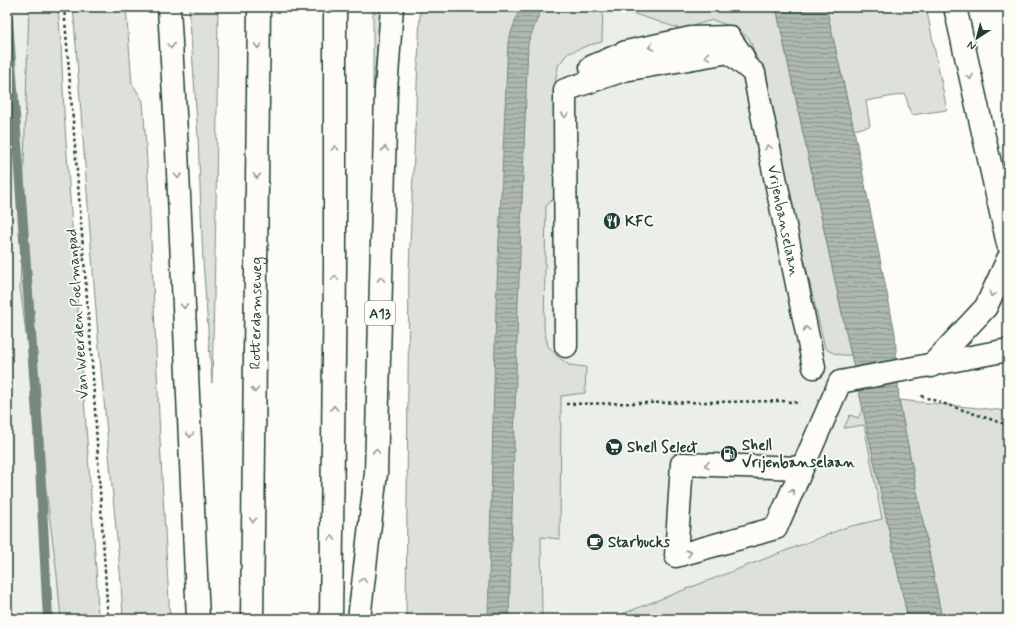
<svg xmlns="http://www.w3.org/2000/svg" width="1015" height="626" font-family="Mynerve,sans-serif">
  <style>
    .built { fill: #eceee9 }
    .grass { fill: #dde0db; stroke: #7e8e88 }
    .water { fill: url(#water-rules); stroke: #75877f }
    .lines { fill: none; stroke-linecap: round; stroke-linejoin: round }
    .stream { stroke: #75877f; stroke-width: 10 }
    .minor-casing { stroke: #1f3d34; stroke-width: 25 }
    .major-casing { stroke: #1f3d34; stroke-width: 25 }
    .highway-casing { stroke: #1f3d34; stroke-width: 25 }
    .path { stroke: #1f3d34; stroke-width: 2.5; stroke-dasharray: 3 3; stroke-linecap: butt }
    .minor { stroke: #fdfcf7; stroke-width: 22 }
    .major { stroke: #fdfcf7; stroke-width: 22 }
    .highway { stroke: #fdfcf7; stroke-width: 22 }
    .oneway { stroke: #8e9c96 }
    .labels { text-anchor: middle; stroke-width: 3.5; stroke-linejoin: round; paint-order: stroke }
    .shield { fill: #fdfcf7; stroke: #62766e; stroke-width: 1 }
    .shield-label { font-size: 14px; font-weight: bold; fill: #1f3d34 }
    .street-label { font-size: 15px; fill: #1f3d34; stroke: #fdfcf7 }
    .poi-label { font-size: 15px; font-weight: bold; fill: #1f3d34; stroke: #fdfcf7; text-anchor: start }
  </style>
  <defs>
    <pattern id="water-rules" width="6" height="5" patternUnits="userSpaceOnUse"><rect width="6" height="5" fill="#aeb8b1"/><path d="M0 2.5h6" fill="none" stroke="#8d9791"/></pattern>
  </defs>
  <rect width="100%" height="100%" fill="#fdfcf7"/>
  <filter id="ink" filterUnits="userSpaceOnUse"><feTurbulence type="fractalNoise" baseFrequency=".025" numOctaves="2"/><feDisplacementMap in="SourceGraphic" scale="8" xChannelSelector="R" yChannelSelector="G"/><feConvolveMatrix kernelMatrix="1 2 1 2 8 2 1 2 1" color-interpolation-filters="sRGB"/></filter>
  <g filter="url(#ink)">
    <g class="built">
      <polygon points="7,7 29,7 84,619 7,619"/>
      <polygon points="603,7 613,7 680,29 713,20 737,29 749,38 758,62 785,179 842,356 851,355 863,409 858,418 845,428 864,424 882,519 847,527 609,619 542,619 541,536 560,538 561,395 586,368 569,365 557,356 548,346 544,329 546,206 554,198 554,90 558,66 567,54 589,45 602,42"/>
    </g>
    <g class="grass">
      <polygon points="29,7 58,7 61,44 64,112 97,583 98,619 61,619 57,575 20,287"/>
      <polygon points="73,7 126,7 132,83 143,101 149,195 161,460 170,619 123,619 121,582 98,337"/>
      <polygon points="189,7 218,7 216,211 212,383 203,261 198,137"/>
      <polygon points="373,7 381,7 373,90"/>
      <polygon points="421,7 603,7 602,42 589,45 567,54 558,66 554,90 554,198 546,206 544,329 548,346 557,356 569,365 586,367 585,393 561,396 560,539 541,537 542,619 406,619 409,268 420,15"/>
      <path d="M613,7H776L851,355C841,356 833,354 825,348L758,62L749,38L737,29L713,20L681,29Z"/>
      <polygon points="826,7 926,7 947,110 911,115 905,94 866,101 870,126 854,130"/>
      <polygon points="899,400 1008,411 1008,619 942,619"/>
      <polygon points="863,409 908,619 609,619 847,527 882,519 864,425 844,428 850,415 858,418"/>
    </g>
    <g class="water">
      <polygon points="520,7 542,7 528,43 518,306 509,619 488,619 496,307 508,42"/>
      <polygon points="776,7 826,7 854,130 895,333 899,400 942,619 908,619"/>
    </g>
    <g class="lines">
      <polyline class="stream" points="7,7 38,429 48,619"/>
      <defs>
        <g id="minor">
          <polyline points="591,67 626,52 691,38 729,37 743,57"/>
          <path id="s1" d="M566,346L565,90L624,70L729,52L754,73L760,104L814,367"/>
          <polyline points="802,468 682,464 676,556 776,528 840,382 1008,350"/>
        </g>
        <g id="major">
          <polyline points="955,7 1008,244"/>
          <polyline points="931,366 986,307 1008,259"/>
        </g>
        <g id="highway">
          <polyline points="169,7 177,150 198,619"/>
          <path id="s2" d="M252,619L259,7"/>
          <polyline points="331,619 335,268 335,7"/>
          <polyline points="359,619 376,473 386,90 392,7"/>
        </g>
      </defs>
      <use href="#minor" class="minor-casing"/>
      <use href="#major" class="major-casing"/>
      <use href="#highway" class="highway-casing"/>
      <g class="path">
        <polyline points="64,7 92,362 108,619"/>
        <polyline points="921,396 1002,423 1008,424"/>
        <polyline points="566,404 782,401 800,403"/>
      </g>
      <use href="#minor" class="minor"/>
      <use href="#major" class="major"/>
      <use href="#highway" class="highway"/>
    </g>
    <defs><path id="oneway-chevron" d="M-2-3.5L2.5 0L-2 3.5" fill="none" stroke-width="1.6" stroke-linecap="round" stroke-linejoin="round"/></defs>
    <g class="oneway">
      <use href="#oneway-chevron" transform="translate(171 46) rotate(87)"/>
      <use href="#oneway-chevron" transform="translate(258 46) rotate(91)"/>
      <use href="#oneway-chevron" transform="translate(651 47) rotate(167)"/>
      <use href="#oneway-chevron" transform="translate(707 56) rotate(171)"/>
      <use href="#oneway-chevron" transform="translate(970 77) rotate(77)"/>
      <use href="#oneway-chevron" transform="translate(565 115) rotate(90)"/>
      <use href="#oneway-chevron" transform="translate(768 147) rotate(-102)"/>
      <use href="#oneway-chevron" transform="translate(335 148) rotate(-90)"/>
      <use href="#oneway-chevron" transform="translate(385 149) rotate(-88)"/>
      <use href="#oneway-chevron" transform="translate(178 176) rotate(87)"/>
      <use href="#oneway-chevron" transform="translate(257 176) rotate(91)"/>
      <use href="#oneway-chevron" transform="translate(335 278) rotate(-89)"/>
      <use href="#oneway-chevron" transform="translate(381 279) rotate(-88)"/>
      <use href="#oneway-chevron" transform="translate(992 294) rotate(114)"/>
      <use href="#oneway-chevron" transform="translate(184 306) rotate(87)"/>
      <use href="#oneway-chevron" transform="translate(806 329) rotate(-102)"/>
      <use href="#oneway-chevron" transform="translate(255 390) rotate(91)"/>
      <use href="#oneway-chevron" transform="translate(334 408) rotate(-89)"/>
      <use href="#oneway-chevron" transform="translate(190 435) rotate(88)"/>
      <use href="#oneway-chevron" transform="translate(376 451) rotate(-88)"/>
      <use href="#oneway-chevron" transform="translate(707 465) rotate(-178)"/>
      <use href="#oneway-chevron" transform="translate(792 492) rotate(-66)"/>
      <use href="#oneway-chevron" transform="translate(253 520) rotate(91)"/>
      <use href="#oneway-chevron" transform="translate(332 538) rotate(-89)"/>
      <use href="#oneway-chevron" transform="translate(689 553) rotate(-16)"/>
      <use href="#oneway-chevron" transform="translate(363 580) rotate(-83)"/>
    </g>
  </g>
  <defs>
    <symbol id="restaurant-disc" viewBox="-11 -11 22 22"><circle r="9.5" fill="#1f3d34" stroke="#fdfcf7"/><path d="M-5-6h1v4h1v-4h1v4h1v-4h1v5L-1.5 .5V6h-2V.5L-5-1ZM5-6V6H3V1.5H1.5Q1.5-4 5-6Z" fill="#fff"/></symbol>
    <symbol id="supermarket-disc" viewBox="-11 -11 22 22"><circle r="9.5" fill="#1f3d34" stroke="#fdfcf7"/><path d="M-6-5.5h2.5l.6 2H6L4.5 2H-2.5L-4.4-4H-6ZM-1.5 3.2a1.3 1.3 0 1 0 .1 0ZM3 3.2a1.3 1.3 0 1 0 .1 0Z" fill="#fff"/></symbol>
    <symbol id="fuel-disc" viewBox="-11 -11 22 22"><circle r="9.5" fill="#1f3d34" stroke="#fdfcf7"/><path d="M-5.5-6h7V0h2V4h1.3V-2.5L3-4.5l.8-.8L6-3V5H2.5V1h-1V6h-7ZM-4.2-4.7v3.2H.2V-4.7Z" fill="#fff"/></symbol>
    <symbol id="cafe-disc" viewBox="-11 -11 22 22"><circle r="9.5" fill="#1f3d34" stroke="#fdfcf7"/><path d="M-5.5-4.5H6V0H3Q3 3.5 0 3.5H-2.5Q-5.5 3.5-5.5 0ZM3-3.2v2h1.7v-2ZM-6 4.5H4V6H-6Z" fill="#fff"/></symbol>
  </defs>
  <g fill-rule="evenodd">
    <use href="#restaurant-disc" x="602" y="211" width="20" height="20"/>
    <use href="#supermarket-disc" x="604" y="437" width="20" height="20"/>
    <use href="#fuel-disc" x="719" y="444" width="20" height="20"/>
    <use href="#cafe-disc" x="585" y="532" width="20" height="20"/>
  </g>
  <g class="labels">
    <rect class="shield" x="365" y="301" width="30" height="24" rx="3"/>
    <g class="shield-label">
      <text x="380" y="318">A13</text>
    </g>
    <g class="street-label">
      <text dy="5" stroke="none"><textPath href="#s1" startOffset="608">Vrijenbanselaan</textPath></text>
      <text dy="5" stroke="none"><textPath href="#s2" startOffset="306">Rotterdamseweg</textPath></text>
      <text transform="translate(77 314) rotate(-94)" y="5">Van Weerden Poelmanpad</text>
    </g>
    <g class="poi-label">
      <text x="625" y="226">KFC</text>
      <text x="742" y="450">Shell<tspan x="742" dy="17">Vrijenbanselaan</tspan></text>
      <text x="627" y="452">Shell Select</text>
      <text x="608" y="547">Starbucks</text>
    </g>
  </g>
  <rect width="1015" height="626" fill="none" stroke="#fdfcf7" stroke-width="24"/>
  <rect x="12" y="12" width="991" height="602" fill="none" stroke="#1f3d34" stroke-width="1.5" filter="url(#ink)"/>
  <g transform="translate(977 38) rotate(216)" stroke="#fdfcf7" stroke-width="3" paint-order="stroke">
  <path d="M0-3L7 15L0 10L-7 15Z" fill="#1f3d34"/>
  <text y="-6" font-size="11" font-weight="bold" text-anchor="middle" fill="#1f3d34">N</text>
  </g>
</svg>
